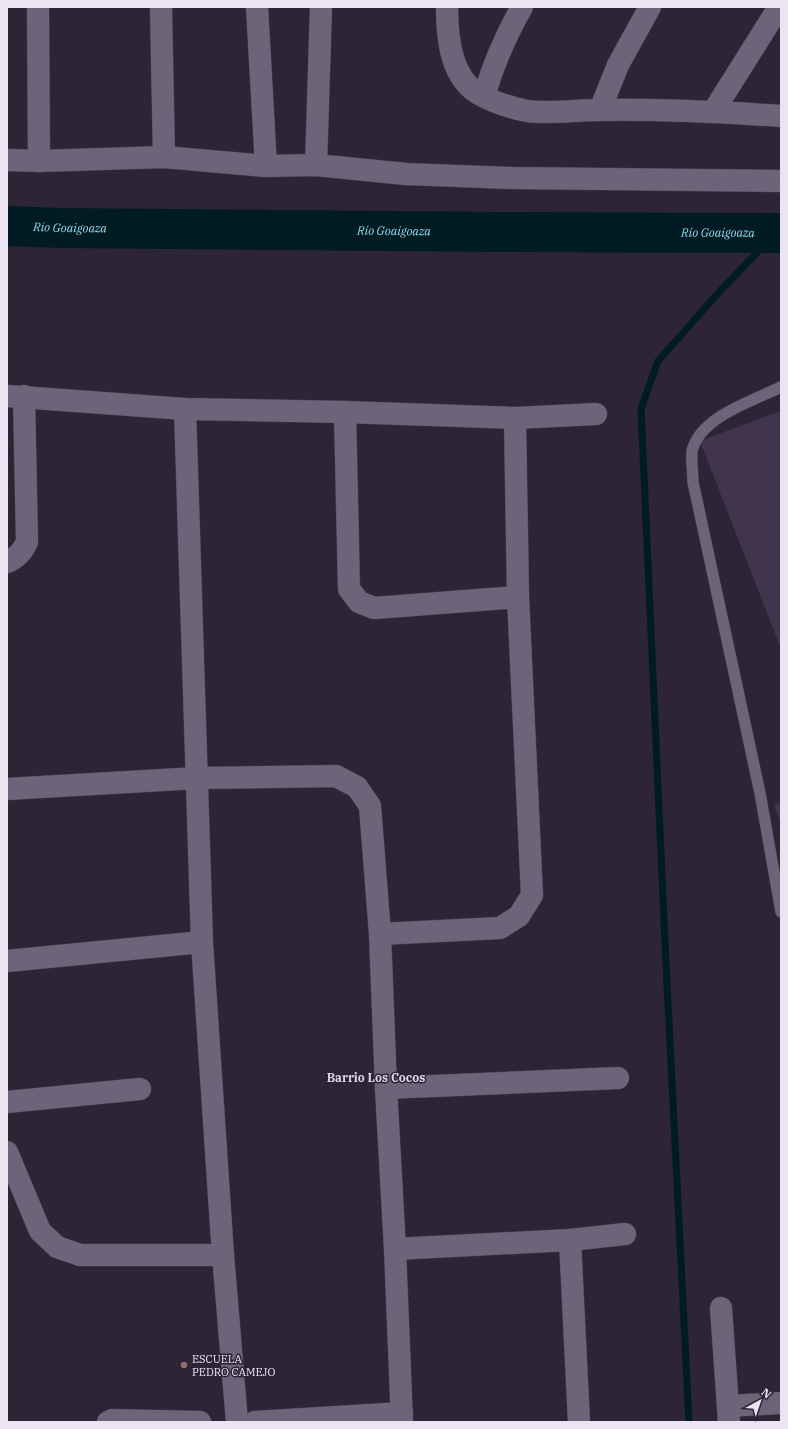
<svg xmlns="http://www.w3.org/2000/svg" width="788" height="1429" font-family="'IBM Plex Serif',serif">
  <style>
    .lines { fill: none; stroke-linecap: round; stroke-linejoin: round }
    .stream { stroke: #001c22; stroke-width: 7 }
    .river { stroke: #001c22; stroke-width: 40 }
    .building { fill: #41354e; filter: url(#shadow) }
    .service-casing { stroke: #484150; stroke-width: 12 }
    .minor-casing { stroke: #484150; stroke-width: 23 }
    .service { stroke: #6e6479; stroke-width: 11 }
    .minor { stroke: #6e6479; stroke-width: 22 }
    .education-dot { fill: #8d6e63; stroke: #2d2436; stroke-width: 1.5 }
    .labels { text-anchor: middle; stroke-width: 3; stroke-linejoin: round; paint-order: stroke }
    .poi-label { font-size: 11px; fill: #ebe5f1; stroke: #2d2436; text-anchor: start }
    .water-label { font-size: 12px; font-style: italic; fill: #94dbee; stroke: #2d2436 }
    .neighbourhood-label { font-size: 12px; font-weight: bold; fill: #ded3eb; stroke: #2d2436 }
  </style>
  <defs>
    <filter id="shadow"><feDropShadow dx="3.5" dy="3.5" stdDeviation="0" flood-color="#0009"/></filter>
  </defs>
  <rect width="100%" height="100%" fill="#2d2436"/>
  <g class="lines">
    <polyline class="stream" points="689,1422 665,943 641,409 658,361 721,290 776,233"/>
    <path class="river" id="s1" d="M7,226L61,228L501,232L781,233"/>
  </g>
  <g class="building">
    <polygon points="781,411 781,649 700,441"/>
    <polygon points="781,802 781,824 774,805"/>
  </g>
  <g class="lines">
    <defs>
      <path id="service" d="M781,387C752,401 700,417 692,451C691,459 693,474 693,482L760,793L781,912"/>
      <g id="minor">
        <polyline points="38,7 39,161"/>
        <polyline points="161,7 164,157"/>
        <polyline points="257,7 266,166"/>
        <path d="M447,7C447,35 450,75 476,92C489,101 512,108 527,111C550,114 576,110 600,110C660,109 721,112 781,116"/>
        <path d="M484,96C493,65 506,35 522,7"/>
        <polyline points="600,110 618,65 650,7"/>
        <polyline points="713,112 779,7"/>
        <polyline points="7,160 39,161 164,157 266,166 316,165 406,174 513,178 781,181"/>
        <polyline points="316,165 321,7"/>
        <polyline points="7,396 185,409 345,412 515,418 596,414"/>
        <polyline points="185,409 202,942 223,1255 237,1422"/>
        <polyline points="345,412 349,589 359,602 374,608 518,597"/>
        <path d="M7,562C17,558 23,551 27,542L24,396"/>
        <polyline points="7,789 197,778 336,776 357,787 370,806 380,934 386,1088 395,1249 402,1422"/>
        <polyline points="380,934 500,928 519,916 532,895 518,597 515,418"/>
        <polyline points="7,961 202,942"/>
        <polyline points="386,1088 618,1078"/>
        <polyline points="7,1102 140,1089"/>
        <polyline points="7,1152 40,1231 57,1247 80,1255 223,1255"/>
        <polyline points="570,1240 579,1422"/>
        <polyline points="395,1249 570,1240 625,1234"/>
        <polyline points="721,1308 729,1422"/>
        <polyline points="728,1406 781,1403"/>
        <polyline points="108,1422 112,1420 200,1422"/>
        <polyline points="255,1422 402,1413"/>
      </g>
    </defs>
    <use href="#service" class="service-casing"/>
    <use href="#minor" class="minor-casing"/>
    <use href="#service" class="service"/>
    <use href="#minor" class="minor"/>
  </g>
  <circle class="education-dot" cx="184" cy="1365" r="4"/>
  <g class="labels">
    <g class="poi-label">
      <text x="192" y="1363">ESCUELA<tspan x="192" dy="13">PEDRO CAMEJO</tspan></text>
    </g>
    <g class="water-label">
      <text dy="4" stroke="none"><textPath href="#s1" startOffset="63">Río Goaigoaza</textPath></text>
      <text dy="4" stroke="none"><textPath href="#s1" startOffset="387">Río Goaigoaza</textPath></text>
      <text dy="4" stroke="none"><textPath href="#s1" startOffset="711">Río Goaigoaza</textPath></text>
    </g>
    <g class="neighbourhood-label">
      <text x="376" y="1082">Barrio Los Cocos</text>
    </g>
  </g>
  <rect width="788" height="1429" fill="none" stroke="#ebe5f1" stroke-width="16"/>
  <g transform="translate(760 1401) rotate(40)" stroke="#2d2436" stroke-width="3" paint-order="stroke">
  <path d="M0-3L7 15L0 10L-7 15Z" fill="#ebe5f1"/>
  <text y="-6" font-size="11" font-weight="bold" text-anchor="middle" fill="#ebe5f1">N</text>
  </g>
</svg>
